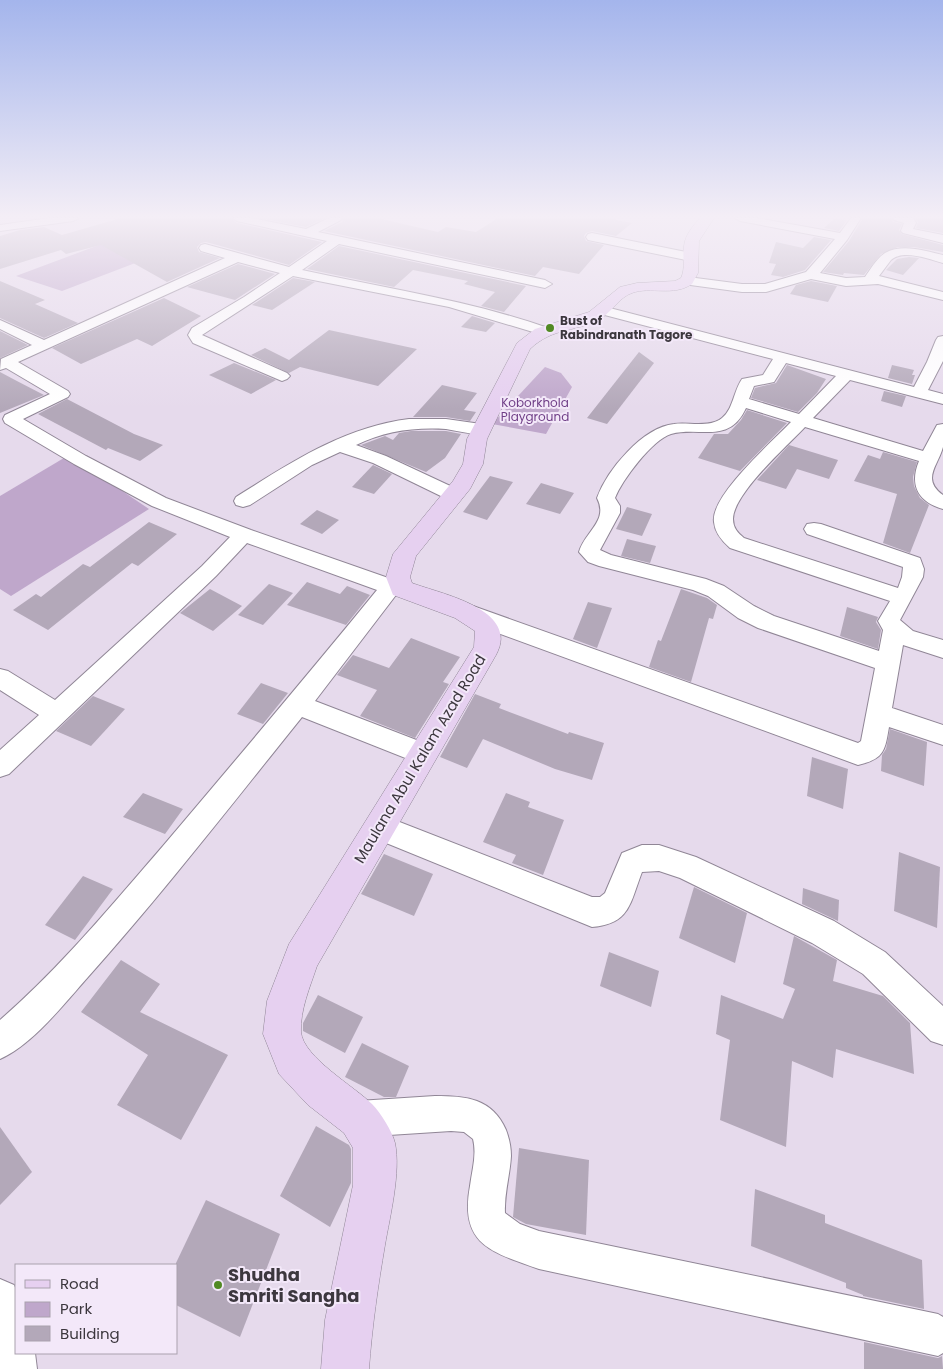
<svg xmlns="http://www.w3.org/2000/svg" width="943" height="1369" font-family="Poppins,sans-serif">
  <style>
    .green { fill: #bfa7cb }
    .building { fill: #b3a8b9 }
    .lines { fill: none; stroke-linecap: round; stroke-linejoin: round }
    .street-casing { stroke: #908696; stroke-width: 2 }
    .secondary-casing { stroke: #908696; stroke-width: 1 }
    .street { fill: #fff; fill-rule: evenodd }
    .secondary { fill: #e6d0f0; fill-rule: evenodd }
    .poi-dot { fill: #518923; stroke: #f3e8f9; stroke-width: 2 }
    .labels { text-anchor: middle; stroke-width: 4; stroke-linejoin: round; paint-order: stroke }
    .far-poi-label { font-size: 12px; font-weight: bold; fill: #3c373e; stroke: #f3e8f9; text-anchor: start }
    .far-park-label { font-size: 12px; fill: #703f87; stroke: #f3e8f9 }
    .street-label { font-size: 15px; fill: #3c373e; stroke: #f3e8f9 }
    .near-poi-label { font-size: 18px; font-weight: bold; fill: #3c373e; stroke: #f3e8f9; text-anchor: start }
  </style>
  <rect width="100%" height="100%" fill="#e6daec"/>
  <g class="green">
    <polygon points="107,242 151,257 62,291 16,276"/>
    <polygon points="545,367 561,373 572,387 546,434 492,424"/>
    <polygon points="69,455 149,509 11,596 0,589 0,496"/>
  </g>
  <g class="building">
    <polygon points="121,218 230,218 237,223 322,242 289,265 206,242 201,243 197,247 199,252 220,258 167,282 101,245 66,254 61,250 0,269 0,236 20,230 44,227 62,235"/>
    <polygon points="259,218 325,218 306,227"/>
    <polygon points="344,218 377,218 438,232 446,227 476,232 498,218 608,218 632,223 616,236 592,231 586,233 584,236 586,241 604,245 579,274 543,267 535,276 324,231 342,222"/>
    <polygon points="863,218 891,218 893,222 902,224 899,230 902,234 943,245 943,252 914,247 898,247 881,254 864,275 844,273 843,275 823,272 849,241"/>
    <polygon points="915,218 943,218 943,233 916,228 918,222"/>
    <polygon points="834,219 847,220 839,231 824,228"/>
    <polygon points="814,237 831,240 805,270 783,277 771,275 776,264 769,263 776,242 803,248"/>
    <polygon points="339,246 526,286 504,312 481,306 495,292 464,284 468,281 413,270 394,287 307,269"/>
    <polygon points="909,257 919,258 903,275 886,270 897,259"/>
    <polygon points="238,264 275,274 235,300 187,287"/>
    <polygon points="293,278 315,282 272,310 252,305"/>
    <polygon points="0,281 45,300 35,304 78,323 44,338 0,318"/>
    <polygon points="811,281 837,286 828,302 790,294 796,285"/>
    <polygon points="164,298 201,316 152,346 137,339 81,364 52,348"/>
    <polygon points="472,316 495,323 486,332 461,327"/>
    <polygon points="329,330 417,349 378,386 300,367 289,373 251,355 265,348 289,360"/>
    <polygon points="0,331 28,345 0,358"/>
    <polygon points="639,352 654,363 607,424 587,418"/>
    <polygon points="234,363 276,380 251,394 209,375"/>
    <polygon points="787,365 826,379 817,393 798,412 751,398 755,388 776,383"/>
    <polygon points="892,365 914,370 912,375 915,375 912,384 888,378"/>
    <polygon points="0,372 15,380 44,395 0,413"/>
    <polygon points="442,385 477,393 464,410 476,412 470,421 446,417 413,417"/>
    <polygon points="884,391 906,396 902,407 881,401"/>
    <polygon points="67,399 134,434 163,445 140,461 108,448 106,450 38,414"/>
    <polygon points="747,410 787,423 740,471 698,458 714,434 728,434 741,420"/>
    <polygon points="411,431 446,431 461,434 445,458 426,472 361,445 385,436 393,440 399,433"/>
    <polygon points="789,445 838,460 829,479 797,469 786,489 757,480"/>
    <polygon points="883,452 917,462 913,477 914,486 920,498 929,505 910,553 883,543 897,494 854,481 868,455 880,459"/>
    <polygon points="373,465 392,474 374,494 352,487"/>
    <polygon points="490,476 513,482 487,520 463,512"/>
    <polygon points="541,483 574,493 560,514 526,504"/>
    <polygon points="627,507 652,514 642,536 616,529"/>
    <polygon points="317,510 339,520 322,534 300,524"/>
    <polygon points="149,522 177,534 138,566 132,563 48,630 13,610 36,594 41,597 83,564 90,567"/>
    <polygon points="627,539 656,546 650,563 621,556"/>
    <polygon points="307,582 340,594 347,586 370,595 346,625 287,605"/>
    <polygon points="269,584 293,593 263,625 238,615"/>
    <polygon points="210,589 242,606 213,631 180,613"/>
    <polygon points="681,589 707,598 717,605 713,619 709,618 691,682 649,667 658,640 661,641"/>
    <polygon points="588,602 612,608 597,648 573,639"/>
    <polygon points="847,607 878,617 876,622 881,630 878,649 840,636"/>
    <polygon points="411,638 460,657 443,682 449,684 415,738 360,716 377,690 337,675 353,655 389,668"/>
    <polygon points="261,683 288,693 263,724 237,714"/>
    <polygon points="475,694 501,704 499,708 568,734 569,732 604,743 592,780 555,769 483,739 467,768 440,757"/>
    <polygon points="93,696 125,709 91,746 56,731"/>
    <polygon points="890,729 927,742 924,786 881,771 882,755 886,749"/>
    <polygon points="812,757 848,769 843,809 807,796"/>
    <polygon points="143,793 183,809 165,834 123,817"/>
    <polygon points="506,793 530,802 528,807 564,820 543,875 512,863 516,855 483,842"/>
    <polygon points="899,852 940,867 937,928 894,911"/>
    <polygon points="384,854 433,874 414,916 361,894"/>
    <polygon points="83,876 113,889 75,940 45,925"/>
    <polygon points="694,887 747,913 735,963 679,938"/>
    <polygon points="803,888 839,900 838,921 802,904"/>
    <polygon points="794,936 837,960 833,981 883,996 910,1023 914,1074 836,1049 833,1078 792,1061 786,1147 720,1120 730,1040 716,1034 721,995 783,1019 795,989 783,984"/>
    <polygon points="609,952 659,971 651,1007 600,986"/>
    <polygon points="121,960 160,984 140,1012 228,1055 181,1140 117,1105 148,1055 81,1012"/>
    <polygon points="318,995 363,1017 345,1053 303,1031 303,1023"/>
    <polygon points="362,1043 409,1066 396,1097 384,1097 345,1077"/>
    <polygon points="316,1126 349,1145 351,1149 351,1183 330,1227 280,1196"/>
    <polygon points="0,1127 32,1172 0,1205"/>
    <polygon points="519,1148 589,1160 586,1235 526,1224 513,1217"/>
    <polygon points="755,1189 825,1215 825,1223 922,1260 924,1309 863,1296 863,1295 846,1288 846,1283 751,1246"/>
    <polygon points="206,1200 280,1234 240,1337 176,1305 176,1263"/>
    <polygon points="864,1342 938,1358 942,1356 943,1369 864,1369"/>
  </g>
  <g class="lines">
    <defs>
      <g id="street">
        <polygon points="50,218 79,218 73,221 0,231 0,225"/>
        <path d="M232,218H251L306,229L329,218H342L341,220L318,232L545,280L552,284L545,288L339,244L302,270C384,288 468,300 548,328L550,331L548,334L543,335L449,307L293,276L202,335L287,373L290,376L287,379L282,381L193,343L188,335L192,328L244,297L280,273L238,262L18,362L68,391L70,394L68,397L23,419L86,456L166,498L251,530L394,580L409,584L413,589L409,594L402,596L396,595L315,701L432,746L436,754L432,762L423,765L302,717C232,804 163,893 88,977C65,1003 32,1045 0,1059V1020C60,968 111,906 163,846C235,761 307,676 377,590L247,543L216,576L9,774L0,777V750L39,715L0,690V669L8,671L55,700L202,566L230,537L152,506L74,464L5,423L3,419L5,415L50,394L6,368L0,370L1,359L32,345L0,329V320L44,340L225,258L201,251L199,248L201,245L205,244L289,267L327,241L237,221Z"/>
        <path d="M735,218H757L840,233L851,218H861L847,240L820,273L846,278L865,277C870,270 877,258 885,253C902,243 926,251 943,255V263C929,259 903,249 891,260C887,265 883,271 879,276L943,292V300L878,284L846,286L811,279L766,292H742L683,284L681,281L683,278L688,277L742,284H765L806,272L835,239L740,221Z"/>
        <polygon points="893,218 913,218 916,223 913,229 943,235 943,243 903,233 901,231 904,223 894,220"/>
        <polygon points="592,233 691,253 697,257 691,261 588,240 586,237 588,234"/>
        <path d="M602,306L914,387L927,362L936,340L938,337L943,336V361L928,390L943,394V404L850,380L813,418L923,451L937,425L943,424C943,431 943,441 943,447C938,466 921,479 943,495V509C918,502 909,485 919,461L805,427C787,446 733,494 733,519C733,528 738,533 744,538L898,588L902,577L903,567L807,534L804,529L807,524L814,523L821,524L920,558L924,569L923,577L900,620L913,631L943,640V658L903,645L892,708L943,725V745L889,727C885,751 884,759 858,765L457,618L454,612L457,606L465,604L473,606L858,743L861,741L875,668L758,628L738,618L708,596L693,590L599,566L588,562L579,552C585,531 609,521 597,498C607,470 643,427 674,424C688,422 710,428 722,418C733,410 734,390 742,379L763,375L773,359L597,313L595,310L597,307ZM786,363L836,376L799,414L749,399L754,386L774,382ZM746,408L791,422C773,441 710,496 714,522C715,533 722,541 730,548L890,601L878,621L883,630L879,651L774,616L754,606L724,586L706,579L611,555L600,550L620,513V506L615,498C622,480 652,440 671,434C700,426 729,445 746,408Z"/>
        <path d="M409,419H446L488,425L490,429L488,433C475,436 459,431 446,429C414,427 385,431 356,445L386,456L461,491L463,495L461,499L454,501L447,499L373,463L340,452L312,465L250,505L243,507L236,505L234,501L236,497C290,463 344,427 409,419Z"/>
        <path d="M379,814L592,897H600L605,893L622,853L642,845H659L696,857L834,921L885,952L943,1006V1045L931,1041L863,974L812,943L680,878L659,871L642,872C630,903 630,924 592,927L369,836L365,827L369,818Z"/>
        <path d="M435,1096C466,1096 492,1098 506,1130C509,1138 511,1147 511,1156C510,1175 504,1194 505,1213L520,1224L539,1231L938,1314L943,1317V1353L938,1356L539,1269C492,1252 459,1245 470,1186C472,1170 477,1155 473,1139L464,1132L451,1131L358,1137L346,1131L340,1119L346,1107L358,1101Z"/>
        <polygon points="0,1279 14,1285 16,1290 16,1353 35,1353 37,1369 0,1369"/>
      </g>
      <path id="secondary" d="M700,218H714L699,241L698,273L692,284C673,297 651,286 632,293C620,297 613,310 603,317C578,333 554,326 530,349L487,439L483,464L470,489L416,556L410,577L412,583C441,594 521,609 496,655L317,966C310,987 300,1010 301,1032C303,1057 355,1087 372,1104C381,1113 392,1131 395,1143C401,1172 390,1216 385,1245C378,1286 372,1327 369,1369H321L325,1320L353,1185V1148L344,1133L308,1105L279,1074L263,1034L267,1001L289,944L474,647L475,631L455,618L393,595L386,577L393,554L453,481L463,464L467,439L517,343L535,329L589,312L620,287L637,283L675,281L681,278C686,267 682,257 684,246C685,235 693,226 700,218Z"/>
    </defs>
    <use href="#street" class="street-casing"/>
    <use href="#secondary" class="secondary-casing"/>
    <use href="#street" class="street"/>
    <use href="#secondary" class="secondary"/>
  </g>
  <linearGradient id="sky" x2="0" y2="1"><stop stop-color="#a4b5ec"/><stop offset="0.53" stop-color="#f4eef6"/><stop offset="1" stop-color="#f4eef6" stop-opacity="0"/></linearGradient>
  <rect width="943" height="409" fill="url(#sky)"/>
  <g class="poi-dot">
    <circle cx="550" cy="328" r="5"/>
    <circle cx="218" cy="1285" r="5"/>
  </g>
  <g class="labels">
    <g class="far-poi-label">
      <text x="560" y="325">Bust of<tspan x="560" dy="14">Rabindranath Tagore</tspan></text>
    </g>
    <g class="far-park-label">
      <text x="535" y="407">Koborkhola<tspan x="535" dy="14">Playground</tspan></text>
    </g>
    <g class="street-label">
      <text transform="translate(420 759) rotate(-59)" y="5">Maulana Abul Kalam Azad Road</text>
    </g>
    <g class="near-poi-label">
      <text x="228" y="1281">Shudha<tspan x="228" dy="21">Smriti Sangha</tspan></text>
    </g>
  </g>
  <rect x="15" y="1264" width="162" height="90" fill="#f3e8f9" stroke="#aaa1ae"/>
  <rect x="25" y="1280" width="25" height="8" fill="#e6d0f0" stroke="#aaa1ae"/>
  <text x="60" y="1289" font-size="15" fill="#3c373e">Road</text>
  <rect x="25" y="1302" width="25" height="15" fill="#bfa7cb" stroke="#aaa1ae"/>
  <text x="60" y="1314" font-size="15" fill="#3c373e">Park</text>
  <rect x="25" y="1326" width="25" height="15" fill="#b3a8b9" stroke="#aaa1ae"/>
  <text x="60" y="1339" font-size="15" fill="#3c373e">Building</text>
</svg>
